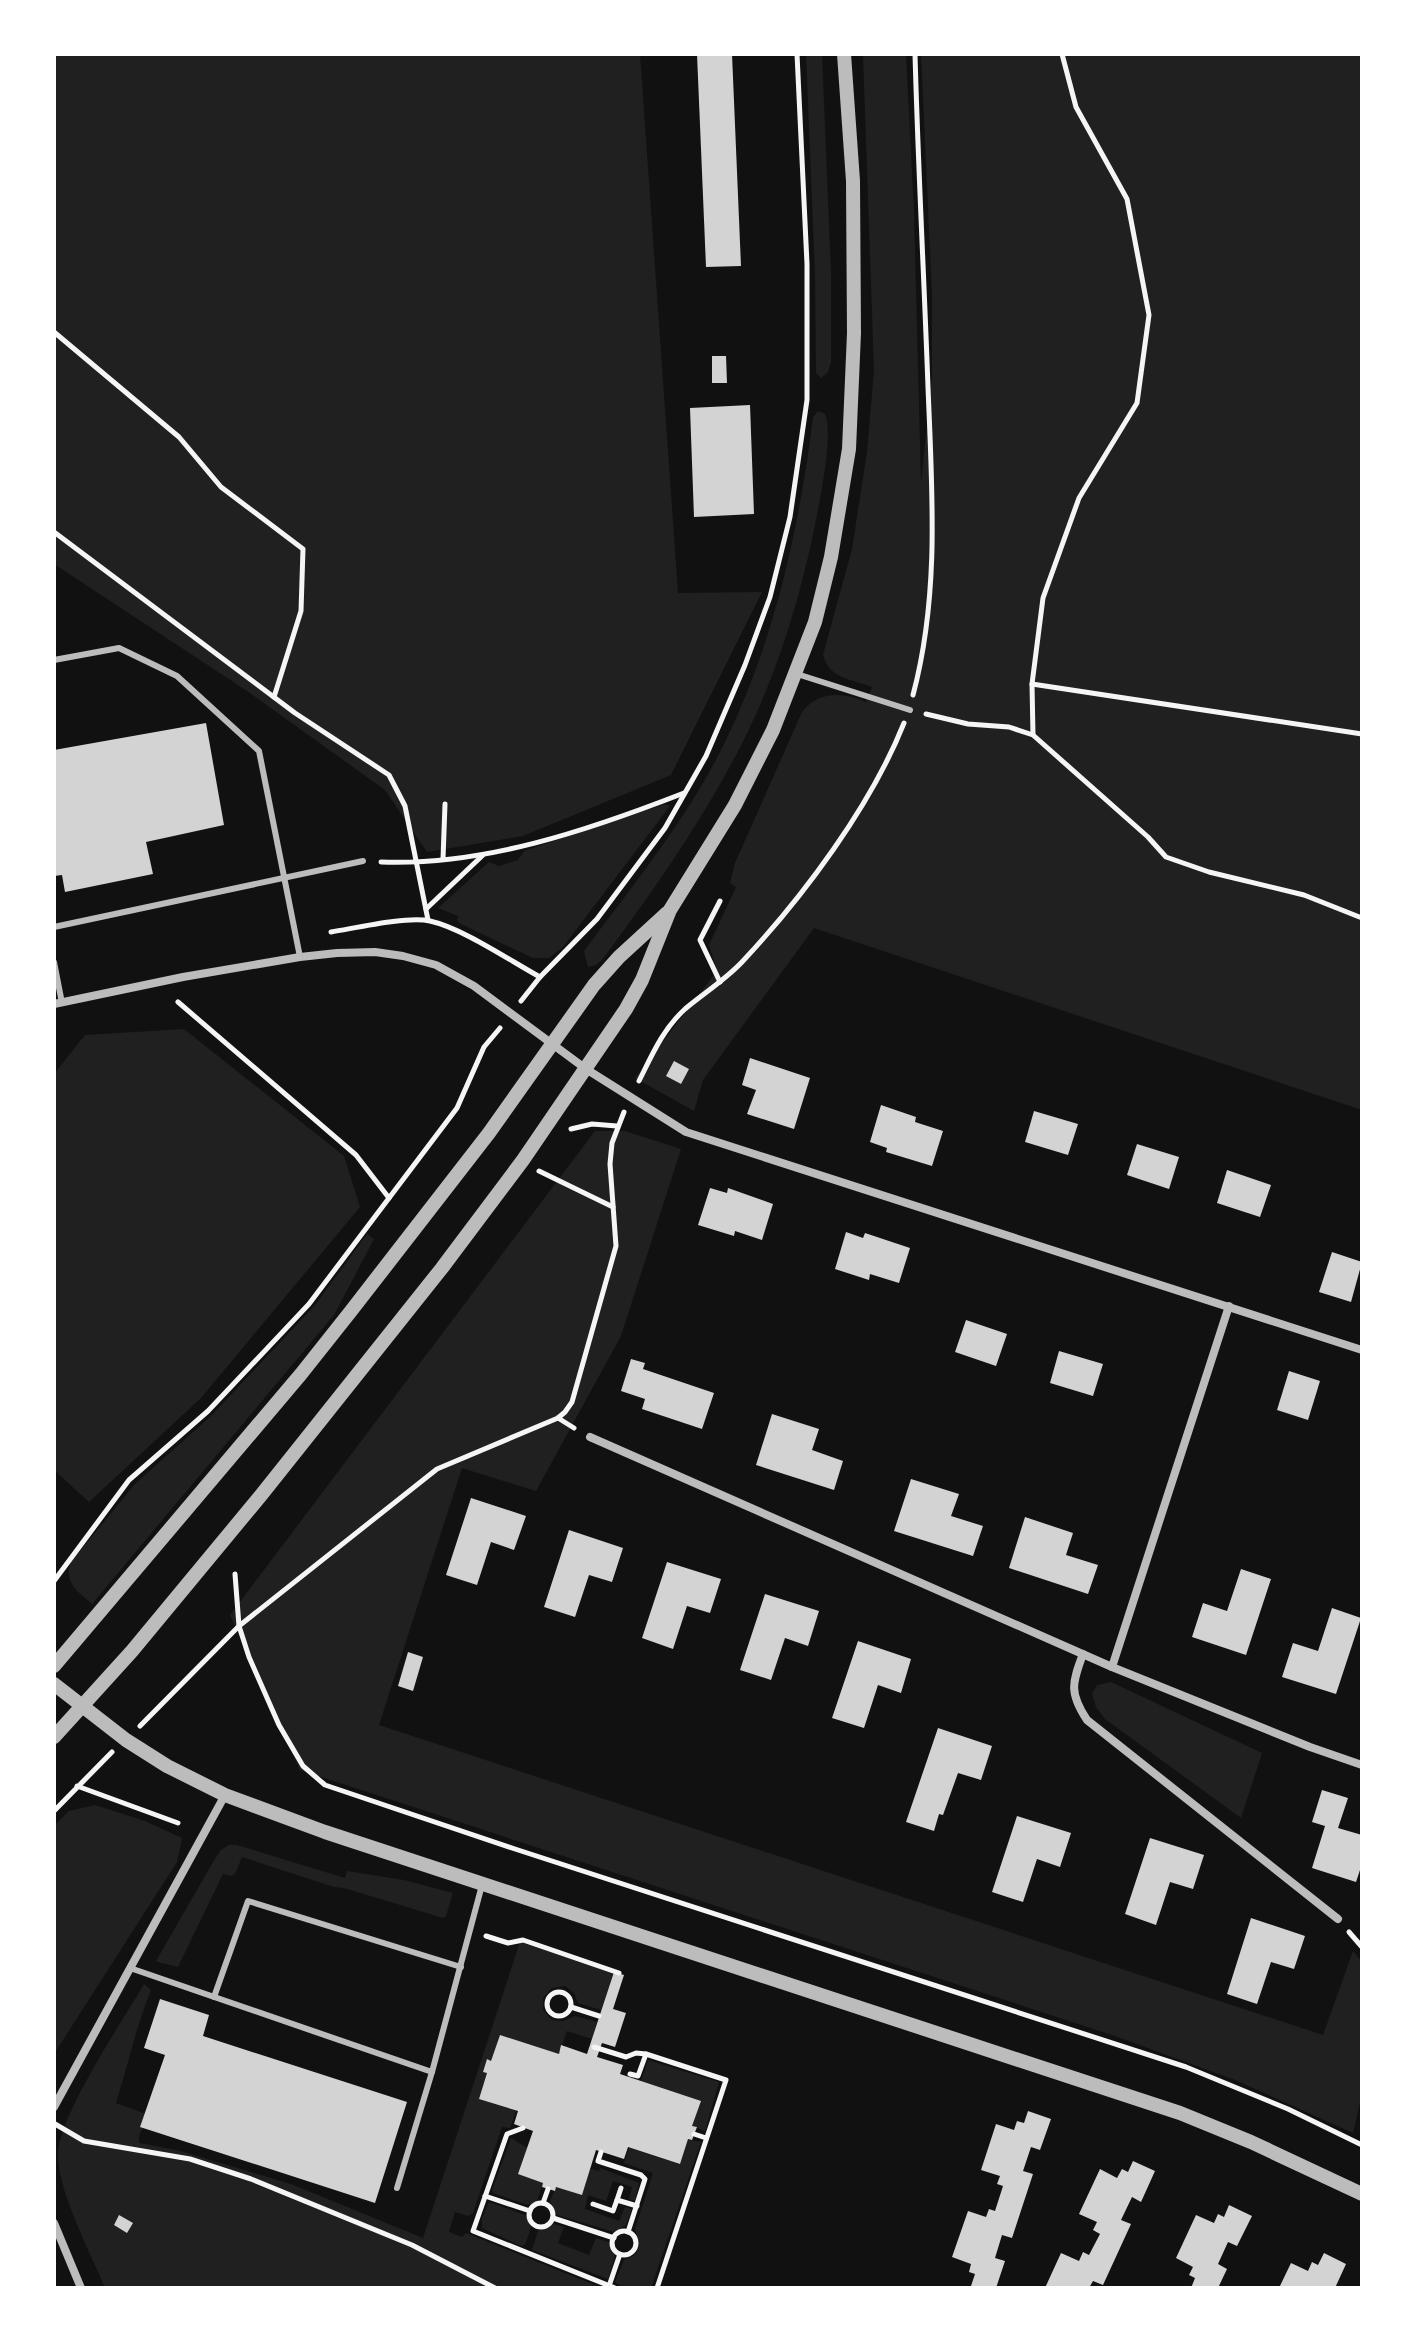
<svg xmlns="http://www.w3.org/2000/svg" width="1416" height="2342" font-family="'PT Sans',sans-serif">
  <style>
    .green { fill: #202020 }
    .building { fill: #d3d3d3 }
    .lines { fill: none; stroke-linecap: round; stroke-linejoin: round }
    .path { stroke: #f5f5f5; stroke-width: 5 }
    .service { stroke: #bcbcbc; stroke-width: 6 }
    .minor { stroke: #bcbcbc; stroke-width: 8 }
    .tertiary { stroke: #bcbcbc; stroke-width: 14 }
  </style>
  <rect width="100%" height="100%" fill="#111"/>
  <g class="green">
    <polygon points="54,54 640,54 678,593 762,592 671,775 523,836 427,852 385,790 247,691 54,564"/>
    <polygon points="806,54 822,54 831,273 831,362 828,372 821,378 816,373 815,275"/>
    <path d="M863,54H906L914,212L921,483L932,377V295L921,54H1362V1110L814,928L703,1080L694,1111L635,1078L717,971L709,945L736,887L730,883L735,863L802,712C818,691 843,692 866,702L872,687C852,679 829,679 823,655L852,549L867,452L874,371Z"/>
    <path d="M818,411L825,414C833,433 822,488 818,510C802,594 776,681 735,757C697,829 650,895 602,960L596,965L588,967L584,951C633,885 688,818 724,744C774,642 799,530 813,417Z"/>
    <polygon points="665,804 670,806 563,947 549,958 533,958 461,924 457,921 458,916 438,908 489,862 499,866 518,860 524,851"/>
    <polygon points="184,1029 344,1156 360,1207 201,1398 89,1502 54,1470 54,1074 85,1035"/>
    <polygon points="595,1131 625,1131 681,1149 621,1336 536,1491 462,1468 379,1725 1323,2035 1353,1951 1362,1962 1362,2093 1353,2133 1235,2080 1112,2035 300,1770 230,1615"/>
    <path d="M367,1234L374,1239L334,1315L92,1604C76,1590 64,1583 71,1562L135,1484L210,1417L316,1304Z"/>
    <polygon points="1111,1682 1262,1753 1241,1818 1105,1719 1096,1707 1092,1694 1097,1685"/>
    <polygon points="95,1805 145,1821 182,1838 177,1862 54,2054 54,1826 69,1811"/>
    <polygon points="229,1845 237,1845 345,1878 347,1871 404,1880 453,1893 446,1916 443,1918 344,1888 334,1887 242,1857 235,1874 231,1876 223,1874 178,1967 158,1962 156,1961 213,1862 221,1850"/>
    <path d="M520,1942L614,1972L601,2010L578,2003L574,1993L565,1986L552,1988L543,1998V2010L552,2020L563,2021L575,2016L597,2022L592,2039L567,2031L559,2054L500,2035L491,2061L487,2059L483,2071L487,2073L479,2098L516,2111L510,2128L502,2127L473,2213L468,2216L455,2212L449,2232L462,2237L466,2233L602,2288H105C91,2254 57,2190 58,2154C59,2115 122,2022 144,1984L151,1990C136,2027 128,2065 116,2103L146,2114L140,2127H144L139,2135V2143L177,2150L291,2184L423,2238Z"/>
    <polygon points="648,2060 719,2082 705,2131 692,2126 700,2101 641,2081"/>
    <polygon points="511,2138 527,2148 519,2174 543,2183 537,2201 528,2205 493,2193 492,2190"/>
    <path d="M688,2139L701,2142L651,2288C639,2288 624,2291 615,2282L624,2260C642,2255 641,2243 635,2229L653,2173L624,2163L629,2148L679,2164Z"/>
    <polygon points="600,2168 639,2183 635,2201 629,2199 632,2187 613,2181 606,2201 588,2195 585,2209 619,2221 625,2207 632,2209 626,2225 614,2232 557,2215 550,2201 556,2187 582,2194 590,2169 599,2171"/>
    <polygon points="489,2202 525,2215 531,2227 525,2245 521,2246 482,2228 482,2218"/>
    <polygon points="554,2224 564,2227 558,2243 589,2255 596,2238 608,2242 615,2256 608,2279 532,2250 538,2231"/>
  </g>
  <g class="building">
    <polygon points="697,54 732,54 741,266 706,267"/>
    <polygon points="712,356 726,356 727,383 712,383"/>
    <polygon points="750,405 754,514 694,517 690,408"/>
    <polygon points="206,723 224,825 146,842 153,874 65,892 62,875 54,876 54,750"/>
    <polygon points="750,1058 810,1078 794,1129 747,1114 756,1090 742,1085"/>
    <polygon points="674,1061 689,1069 681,1084 666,1076"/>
    <polygon points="881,1105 916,1117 915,1122 943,1131 932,1166 886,1152 887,1148 870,1142"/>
    <polygon points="1034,1111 1078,1124 1068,1155 1025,1142"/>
    <polygon points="1137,1144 1179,1157 1169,1189 1127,1175"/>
    <polygon points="1227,1170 1271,1185 1260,1217 1217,1203"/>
    <polygon points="710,1188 727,1193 728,1188 773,1204 762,1240 735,1231 734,1236 698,1225"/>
    <polygon points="846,1232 863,1238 865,1233 910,1248 899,1283 870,1274 869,1280 835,1269"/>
    <polygon points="1332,1252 1362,1262 1351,1302 1319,1292"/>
    <polygon points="966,1320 1007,1334 996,1366 955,1352"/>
    <polygon points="1059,1351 1103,1364 1093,1396 1050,1383"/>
    <polygon points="631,1359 645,1363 643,1369 714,1393 702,1429 642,1409 645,1399 621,1391"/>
    <polygon points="1289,1371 1320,1381 1308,1420 1277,1410"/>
    <polygon points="772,1414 819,1429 812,1450 843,1461 834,1490 756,1465"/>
    <polygon points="911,1479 959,1494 951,1516 983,1526 973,1556 894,1531"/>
    <polygon points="471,1498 526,1516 514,1550 491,1542 477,1585 446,1575"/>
    <polygon points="1025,1517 1073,1533 1066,1555 1098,1565 1088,1594 1009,1568"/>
    <polygon points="569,1530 623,1548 612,1582 589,1575 575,1617 544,1607"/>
    <polygon points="667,1562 721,1579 710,1613 687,1606 673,1649 642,1638"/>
    <polygon points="1241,1569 1271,1579 1246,1655 1192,1637 1203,1603 1227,1611"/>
    <polygon points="765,1594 819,1611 808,1646 785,1638 771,1680 740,1670"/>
    <polygon points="1332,1608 1361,1618 1336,1694 1282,1677 1293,1643 1318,1651"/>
    <polygon points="858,1641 911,1659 901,1693 878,1685 864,1728 832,1718"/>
    <polygon points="408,1652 423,1657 413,1691 398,1686"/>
    <polygon points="938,1728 992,1746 981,1780 958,1773 943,1815 939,1814 934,1831 906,1822"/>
    <polygon points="1322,1790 1348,1798 1338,1828 1362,1835 1362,1864 1356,1882 1312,1868 1325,1826 1312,1822"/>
    <polygon points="1017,1816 1071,1833 1060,1867 1037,1859 1023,1902 992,1892"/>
    <polygon points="1150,1838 1204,1855 1193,1889 1170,1882 1156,1925 1125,1914"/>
    <polygon points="1251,1918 1305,1936 1294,1969 1271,1962 1257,2004 1227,1994"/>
    <polygon points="614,1972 624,1975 613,2009 626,2013 615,2047 602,2043 597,2057 623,2065 620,2074 701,2101 692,2126 697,2127 692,2140 688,2139 680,2164 628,2147 624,2159 596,2150 582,2195 556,2187 555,2191 542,2187 543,2183 518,2174 533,2131 514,2124 518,2111 479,2099 487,2073 483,2072 487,2059 491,2061 500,2035 559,2054 561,2045 587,2054"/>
    <polygon points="160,1999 209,2015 203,2036 407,2102 375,2203 140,2127 165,2055 144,2048"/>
    <polygon points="1028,2111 1051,2119 1040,2150 1031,2147 1023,2171 1033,2174 1012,2238 1002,2235 995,2258 1005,2261 996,2288 976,2288 971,2286 975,2274 969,2272 971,2264 952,2257 968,2211 986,2217 989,2209 995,2211 1003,2186 997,2184 1000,2176 981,2170 996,2124 1014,2130 1017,2121 1024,2123"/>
    <polygon points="1133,2161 1155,2171 1141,2202 1132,2197 1121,2220 1131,2224 1103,2285 1093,2281 1089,2288 1045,2288 1061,2253 1079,2261 1083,2252 1089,2255 1100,2234 1093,2230 1097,2222 1079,2214 1100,2169 1117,2178 1122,2169 1128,2172"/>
    <polygon points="1229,2205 1252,2216 1237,2246 1228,2242 1218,2264 1227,2269 1218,2288 1191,2288 1195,2278 1189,2275 1193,2267 1176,2258 1196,2215 1214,2223 1218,2214 1224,2217"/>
    <polygon points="119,2215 133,2223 127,2233 114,2225"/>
    <polygon points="1324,2253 1346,2264 1335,2288 1279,2288 1291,2263 1308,2271 1312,2262 1318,2265"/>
  </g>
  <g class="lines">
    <g class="path">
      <polyline points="54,332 179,437 221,487 303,549 301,611 274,697"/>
      <polyline points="54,532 295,713 389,775 405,806 428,920"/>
      <polyline points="1032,684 1362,734"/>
      <path d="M913,695C940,594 932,490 928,387C924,276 918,165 915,54"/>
      <polyline points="926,714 968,724 1009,727 1033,735 1148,837 1166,857 1209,872 1304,895 1362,918"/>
      <polyline points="1033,735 1032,684 1043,598 1079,498 1137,403 1149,315 1127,199 1076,107 1062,54"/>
      <polyline points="443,859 445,804"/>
      <path d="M381,862C484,866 589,830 684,793"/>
      <polyline points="720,901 700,940 720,982"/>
      <polyline points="426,909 483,855"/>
      <path d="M331,932C356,928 407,916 430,921C462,928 509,960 540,977"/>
      <polyline points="521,1001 540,977 597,919 665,828 706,756 745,665 770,597 790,517 807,400 807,264 797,54"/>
      <polyline points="178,1002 356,1155 389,1198"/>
      <path d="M639,1081C652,1055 663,1029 685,1009C704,993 725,980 742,962C803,897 871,806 904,723"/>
      <polyline points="571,1129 592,1124 617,1126"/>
      <polyline points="539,1171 613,1207"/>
      <polyline points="558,1418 574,1428"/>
      <polyline points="235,1574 239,1626 249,1657 279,1725 303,1766 325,1785 515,1849 1186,2067 1288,2109 1362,2145"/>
      <polyline points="54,1581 129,1480 208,1411 309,1304 457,1108 484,1047 500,1028"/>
      <polyline points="140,1726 239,1626 437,1469 558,1418 565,1412 572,1402 616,1246 610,1164 612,1143 624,1112"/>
      <polyline points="77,1786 178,1823"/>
      <polyline points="54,1811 112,1752"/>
      <polyline points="1349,1932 1362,1947"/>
      <polyline points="486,1936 508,1943 523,1940 619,1973"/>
      <circle cx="559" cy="2004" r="12"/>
      <polyline points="571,2007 599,2016"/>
      <polyline points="594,2047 626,2057 636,2053 646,2054 726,2080 657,2288"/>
      <polyline points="630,2074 638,2076 646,2054"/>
      <polyline points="55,2124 84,2141 190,2159 251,2179 412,2245 495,2288"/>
      <polyline points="523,2128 507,2134 473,2231 615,2288"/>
      <polyline points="694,2134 706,2138"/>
      <polyline points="601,2152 598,2161 641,2175 645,2179 628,2232"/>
      <polyline points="485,2196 530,2211"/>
      <polyline points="617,2200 621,2188"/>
      <polyline points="543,2203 548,2189"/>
      <circle cx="541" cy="2215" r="12"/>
      <polyline points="593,2204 613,2211 617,2200 637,2206"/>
      <polyline points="553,2218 614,2238"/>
      <circle cx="624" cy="2243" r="12"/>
      <polyline points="609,2286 620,2254"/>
    </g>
    <g class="service">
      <polyline points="54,660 119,648 177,676 259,751 300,957"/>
      <polyline points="797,674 910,710"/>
      <polyline points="54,927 363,861"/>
      <polyline points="54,962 62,1003"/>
      <polyline points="130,1968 432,2072 482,1885"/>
      <polyline points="214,1997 248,1901 461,1967"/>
      <polyline points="397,2188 432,2072"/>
    </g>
    <g class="minor">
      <polyline points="54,1004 183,977 300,957 337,953 375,952 403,956 436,965 474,986 586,1069 686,1132 1362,1350"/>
      <polyline points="590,1437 1112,1667 1310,1747 1362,1765"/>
      <path d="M1083,1654C1072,1683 1069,1693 1087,1720L1338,1919"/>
      <polyline points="1112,1667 1229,1306"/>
      <polyline points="54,2107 225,1795"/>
      <polyline points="54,2223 81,2288"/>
    </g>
    <g class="tertiary">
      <polyline points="54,1666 301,1374 351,1311 489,1133 594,985 619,957 667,913"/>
      <polyline points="54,1684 126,1740 167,1766 225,1795 325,1832 1180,2113 1251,2142 1362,2194"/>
      <polyline points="54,1737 132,1651 262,1494 442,1268 523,1160 626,1009 642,980 670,910 735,805 773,730 815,622 831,557 849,449 854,333 853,181 844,54"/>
    </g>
  </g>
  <rect width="1416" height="2342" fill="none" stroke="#ffffff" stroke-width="112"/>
</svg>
